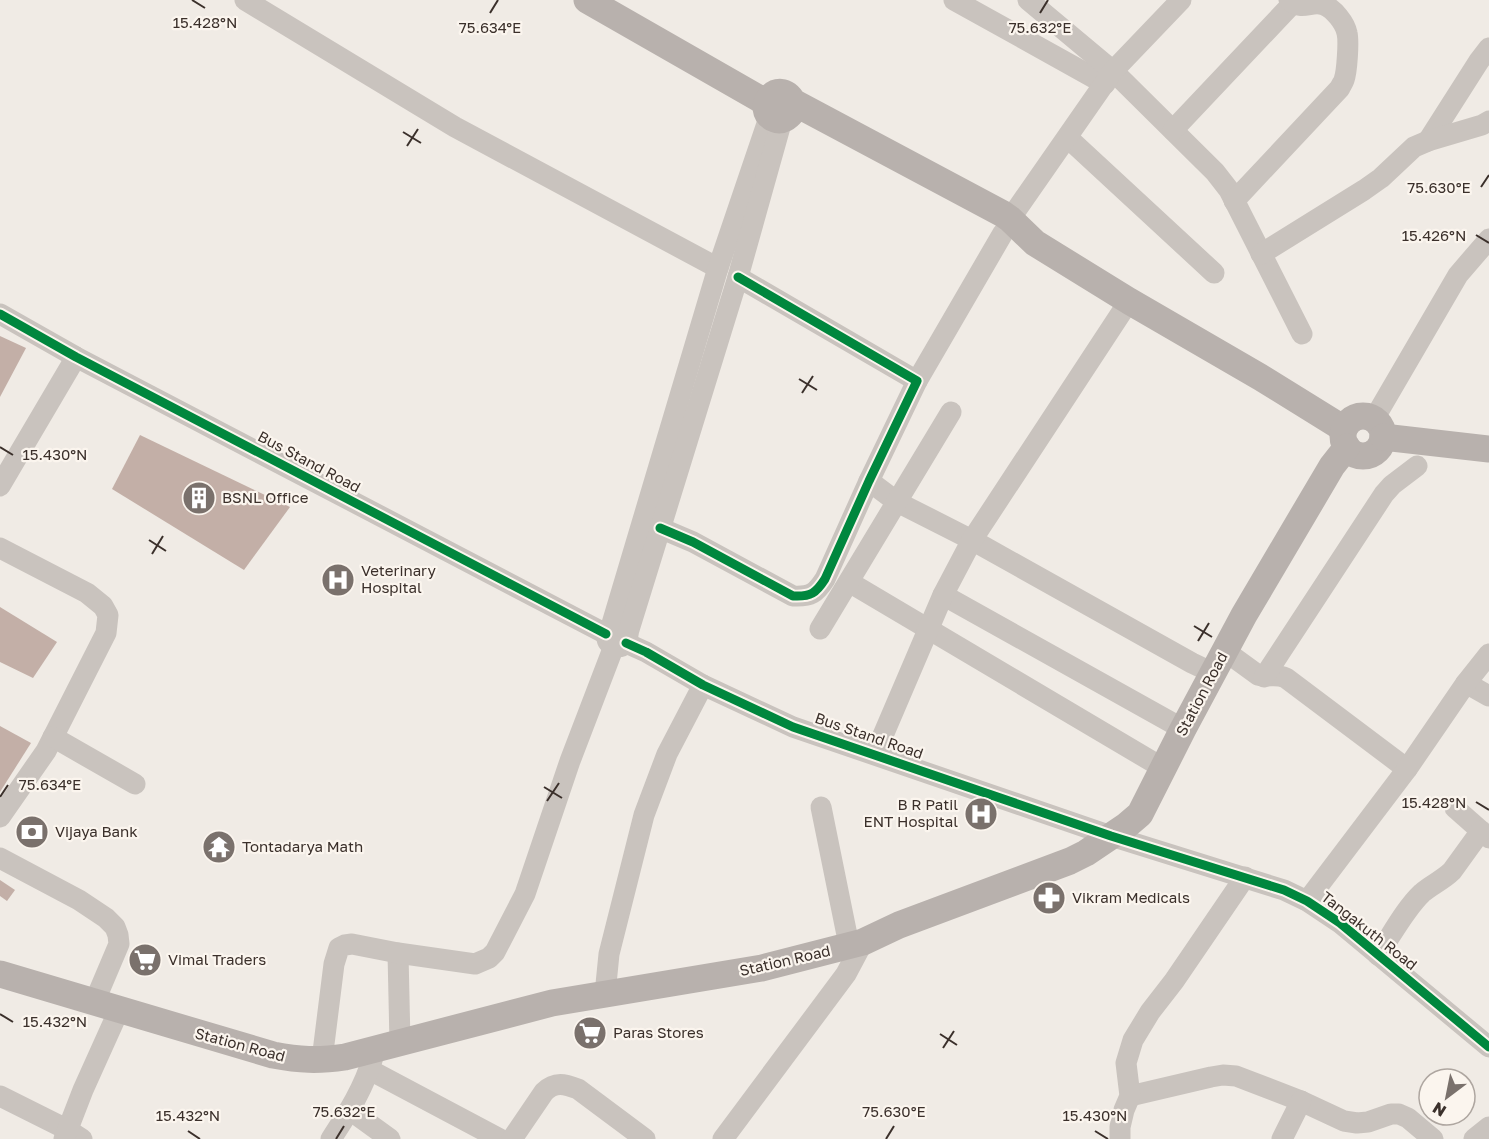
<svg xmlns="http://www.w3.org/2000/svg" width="1489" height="1139" font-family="'Golos Text',sans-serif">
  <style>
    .building { fill: #c3afa7 }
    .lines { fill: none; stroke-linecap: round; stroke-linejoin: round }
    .minor { stroke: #c9c3be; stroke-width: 21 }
    .major { stroke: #b8b1ad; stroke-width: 27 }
    .cycleway-casing { stroke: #fbf5ee; stroke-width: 13 }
    .cycleway { stroke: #00873e; stroke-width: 9 }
    .ticks { fill: none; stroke: #3b302b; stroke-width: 2 }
    .labels { text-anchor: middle; stroke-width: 4.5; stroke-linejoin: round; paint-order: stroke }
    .street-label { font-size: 15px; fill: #3b302b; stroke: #fbf5ee }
    .poi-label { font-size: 15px; fill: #3b302b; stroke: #fbf5ee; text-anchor: start }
    .ticks-label { font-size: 15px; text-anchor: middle; fill: #3b302b; stroke: #fbf5ee; stroke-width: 4.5; stroke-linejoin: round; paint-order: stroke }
  </style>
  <rect width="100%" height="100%" fill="#f0ebe5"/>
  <g class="building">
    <polygon points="0,336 26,348 0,397"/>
    <polygon points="140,435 290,507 244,570 112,489"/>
    <polygon points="0,607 57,642 33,678 0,662"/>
    <polygon points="0,726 31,743 0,792"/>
    <polygon points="985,806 986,807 989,817 976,821 973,810"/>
    <polygon points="0,880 15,890 7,901 0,896"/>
  </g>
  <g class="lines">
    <g class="minor">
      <polyline points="245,0 455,127 718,268"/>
      <polyline points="954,0 1105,84"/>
      <polyline points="1028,0 1113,71 1215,172 1229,190 1302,334"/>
      <polyline points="1173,130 1293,3"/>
      <polyline points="1068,138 1214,273"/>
      <polyline points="1428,141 1479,61 1489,48"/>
      <path d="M1234,201L1340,88C1341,85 1343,83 1344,80C1347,72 1349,41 1347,33C1345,23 1334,9 1324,5C1311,0 1303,12 1289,0"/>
      <polyline points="1010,219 1113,71 1181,0"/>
      <polyline points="1261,254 1364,190 1381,178 1414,147 1428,141 1482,125 1489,121"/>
      <polyline points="0,314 76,357 606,634"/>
      <polyline points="917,381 1003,233"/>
      <polyline points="1374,419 1458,275 1489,239"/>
      <polyline points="869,481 897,502 972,540 1192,663 1213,673"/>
      <polyline points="0,486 76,357"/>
      <path d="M660,528L693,542L793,596C811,597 816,593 825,579L869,481L917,381L738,277"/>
      <polyline points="0,548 87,593 103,606 108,615 106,633 46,751 0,817"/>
      <polyline points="849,582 1163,768"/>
      <polyline points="943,595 1183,729"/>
      <path d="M611,627C633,617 633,652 614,646C604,643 606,633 611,627L718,268L770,115"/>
      <polyline points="820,629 951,412"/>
      <polyline points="628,633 738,277 782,120"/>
      <polyline points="626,643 646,652 703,685 793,727 1111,836 1284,890 1307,901 1340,923 1489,1047"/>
      <path d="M1225,651L1258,675C1269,678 1275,673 1286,678L1407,769"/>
      <polyline points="1264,677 1384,494 1392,485 1417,466"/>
      <polyline points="1466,683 1489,696"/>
      <polyline points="53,737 135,784"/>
      <polyline points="875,754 943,595 972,540 1129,301"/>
      <polyline points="821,807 849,945"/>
      <polyline points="1455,808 1489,838"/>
      <polyline points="0,858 79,900 106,918 115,927 118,935 119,944 94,1003"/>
      <polyline points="1307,901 1407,769 1466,683 1489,654"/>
      <polyline points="398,953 400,1043"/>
      <path d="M1378,955C1391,936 1405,909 1422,893C1431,885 1443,880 1452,871L1481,831"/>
      <polyline points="605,994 609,954 644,815 667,754 703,685"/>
      <polyline points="322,1060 334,964 339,948 345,945 352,944 398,953 475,964 489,958 495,952 525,894 570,761 614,646"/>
      <polyline points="370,1070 500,1139"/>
      <polyline points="0,1096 68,1130 82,1139"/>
      <polyline points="1130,1096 1211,1077 1223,1075 1236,1076 1301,1101 1344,1121 1357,1123 1368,1122 1391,1114 1399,1114 1408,1118 1433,1139"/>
      <polyline points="350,1110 390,1139"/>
      <polyline points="64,1139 83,1090 119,1010"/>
      <path d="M331,1139C348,1113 364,1088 373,1057"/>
      <path d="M512,1139L544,1092C555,1081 565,1084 578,1089L645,1139"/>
      <polyline points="723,1139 846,974 863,942"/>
      <polyline points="1120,1139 1120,1127 1124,1110 1130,1096 1126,1063 1133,1040 1150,1012 1174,981 1245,877"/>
      <polyline points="1282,1139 1301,1101"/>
      <polyline points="1474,1139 1489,1127"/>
    </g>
    <g class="major">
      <polyline points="587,0 767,103"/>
      <path d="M793,102L792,112C788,117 782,122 775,119C752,110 779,76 793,102L1003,214L1010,219L1035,243L1129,301L1260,377L1344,429"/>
      <circle cx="1363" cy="436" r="20"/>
      <polyline points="1383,437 1489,449"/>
      <path d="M0,974L273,1055C300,1060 317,1061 345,1057L552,1003L762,968L863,942L899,925L1070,861L1086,853L1126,826L1140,814L1183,729L1244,615L1332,466L1347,447"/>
    </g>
    <defs>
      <g id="cycleway">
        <polyline points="0,314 76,357 606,634"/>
        <path d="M660,528L693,542L793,596C811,597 816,593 825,579L869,481L917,381L738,277"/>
        <polyline points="626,643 646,652 703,685 793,727 1111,836 1284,890 1307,901 1340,923 1489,1047"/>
      </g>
    </defs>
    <use href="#cycleway" class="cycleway-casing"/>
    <use href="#cycleway" class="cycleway"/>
  </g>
  <path class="ticks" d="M192,0L205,8M490,13L498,0M1040,13L1048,0M403,132L421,143M407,146L418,129M1481,187L1489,175M1476,235L1489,243M799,379L817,390M802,393L813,376M0,447L13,455M149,540L166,551M152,554L163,536M1194,626L1212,637M1198,641L1209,623M544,787L562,798M0,797L8,785M547,801L559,783M1476,802L1489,810M0,1014L13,1022M940,1034L957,1045M943,1048L954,1031M188,1131L200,1139M1095,1131L1108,1139M336,1139L344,1126M886,1139L894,1126"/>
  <defs>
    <symbol id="building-disc" viewBox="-11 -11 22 22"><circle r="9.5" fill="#7a716c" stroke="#fbf5ee"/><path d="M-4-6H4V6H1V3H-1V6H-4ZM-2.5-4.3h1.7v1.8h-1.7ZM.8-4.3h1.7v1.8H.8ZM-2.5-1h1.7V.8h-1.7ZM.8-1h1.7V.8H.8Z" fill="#fff"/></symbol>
    <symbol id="hospital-disc" viewBox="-11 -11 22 22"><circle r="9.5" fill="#7a716c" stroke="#fbf5ee"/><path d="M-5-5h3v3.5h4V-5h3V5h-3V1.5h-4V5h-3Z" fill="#fff"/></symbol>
    <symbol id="bank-disc" viewBox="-11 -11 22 22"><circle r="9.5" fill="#7a716c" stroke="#fbf5ee"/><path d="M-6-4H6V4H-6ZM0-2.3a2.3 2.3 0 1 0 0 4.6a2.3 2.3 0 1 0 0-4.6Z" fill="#fff"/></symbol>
    <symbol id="temple-disc" viewBox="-11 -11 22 22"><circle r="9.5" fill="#7a716c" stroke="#fbf5ee"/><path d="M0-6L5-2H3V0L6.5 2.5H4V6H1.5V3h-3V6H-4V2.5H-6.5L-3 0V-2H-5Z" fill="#fff"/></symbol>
    <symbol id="pharmacy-disc" viewBox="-11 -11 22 22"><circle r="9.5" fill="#7a716c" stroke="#fbf5ee"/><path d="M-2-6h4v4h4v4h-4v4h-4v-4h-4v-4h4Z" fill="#fff"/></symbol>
    <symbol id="supermarket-disc" viewBox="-11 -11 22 22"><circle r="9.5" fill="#7a716c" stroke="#fbf5ee"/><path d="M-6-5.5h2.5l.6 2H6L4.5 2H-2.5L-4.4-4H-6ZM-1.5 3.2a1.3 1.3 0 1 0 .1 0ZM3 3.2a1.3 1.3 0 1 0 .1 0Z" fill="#fff"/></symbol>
  </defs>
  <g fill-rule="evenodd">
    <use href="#building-disc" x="180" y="479" width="38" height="38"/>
    <use href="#hospital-disc" x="319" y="561" width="38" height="38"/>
    <use href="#hospital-disc" x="962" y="795" width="38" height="38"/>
    <use href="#bank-disc" x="13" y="813" width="38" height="38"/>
    <use href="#temple-disc" x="200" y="828" width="38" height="38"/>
    <use href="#pharmacy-disc" x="1030" y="879" width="38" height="38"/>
    <use href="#supermarket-disc" x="126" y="941" width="38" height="38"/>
    <use href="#supermarket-disc" x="571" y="1014" width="38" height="38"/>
  </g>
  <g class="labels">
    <g class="street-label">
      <text transform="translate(309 462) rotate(28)" y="5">Bus Stand Road</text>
      <text transform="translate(1202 694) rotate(-62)" y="5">Station Road</text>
      <text transform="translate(869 736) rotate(19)" y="5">Bus Stand Road</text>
      <text transform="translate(1369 931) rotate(38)" y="5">Tangakuth Road</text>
      <text transform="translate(785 961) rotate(-13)" y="5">Station Road</text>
      <text transform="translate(240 1045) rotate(15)" y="5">Station Road</text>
    </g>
    <g class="poi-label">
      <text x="222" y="503">BSNL Office</text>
      <text x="361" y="576">Veterinary<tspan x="361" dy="17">Hospital</tspan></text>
      <text x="958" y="810" text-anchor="end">B R Patil<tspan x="958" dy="17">ENT Hospital</tspan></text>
      <text x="55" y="837">Vijaya Bank</text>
      <text x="242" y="852">Tontadarya Math</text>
      <text x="1072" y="903">Vikram Medicals</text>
      <text x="168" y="965">Vimal Traders</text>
      <text x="613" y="1038">Paras Stores</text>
    </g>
  </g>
  <g class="ticks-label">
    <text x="205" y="28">15.428°N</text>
    <text x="490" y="33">75.634°E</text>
    <text x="1040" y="33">75.632°E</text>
    <text x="1439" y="193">75.630°E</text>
    <text x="1434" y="241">15.426°N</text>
    <text x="55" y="460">15.430°N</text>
    <text x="50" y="790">75.634°E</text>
    <text x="1434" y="808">15.428°N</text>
    <text x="55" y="1027">15.432°N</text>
    <text x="344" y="1117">75.632°E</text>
    <text x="894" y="1117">75.630°E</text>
    <text x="188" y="1121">15.432°N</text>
    <text x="1095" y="1121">15.430°N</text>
  </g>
  <g transform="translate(1447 1097) rotate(212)"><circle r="28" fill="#fbf5ee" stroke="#aea6a0" stroke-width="1.5"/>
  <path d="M0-4.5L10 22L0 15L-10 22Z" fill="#7a716c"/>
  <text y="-9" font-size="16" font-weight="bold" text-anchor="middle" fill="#3b302b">N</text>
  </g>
</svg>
